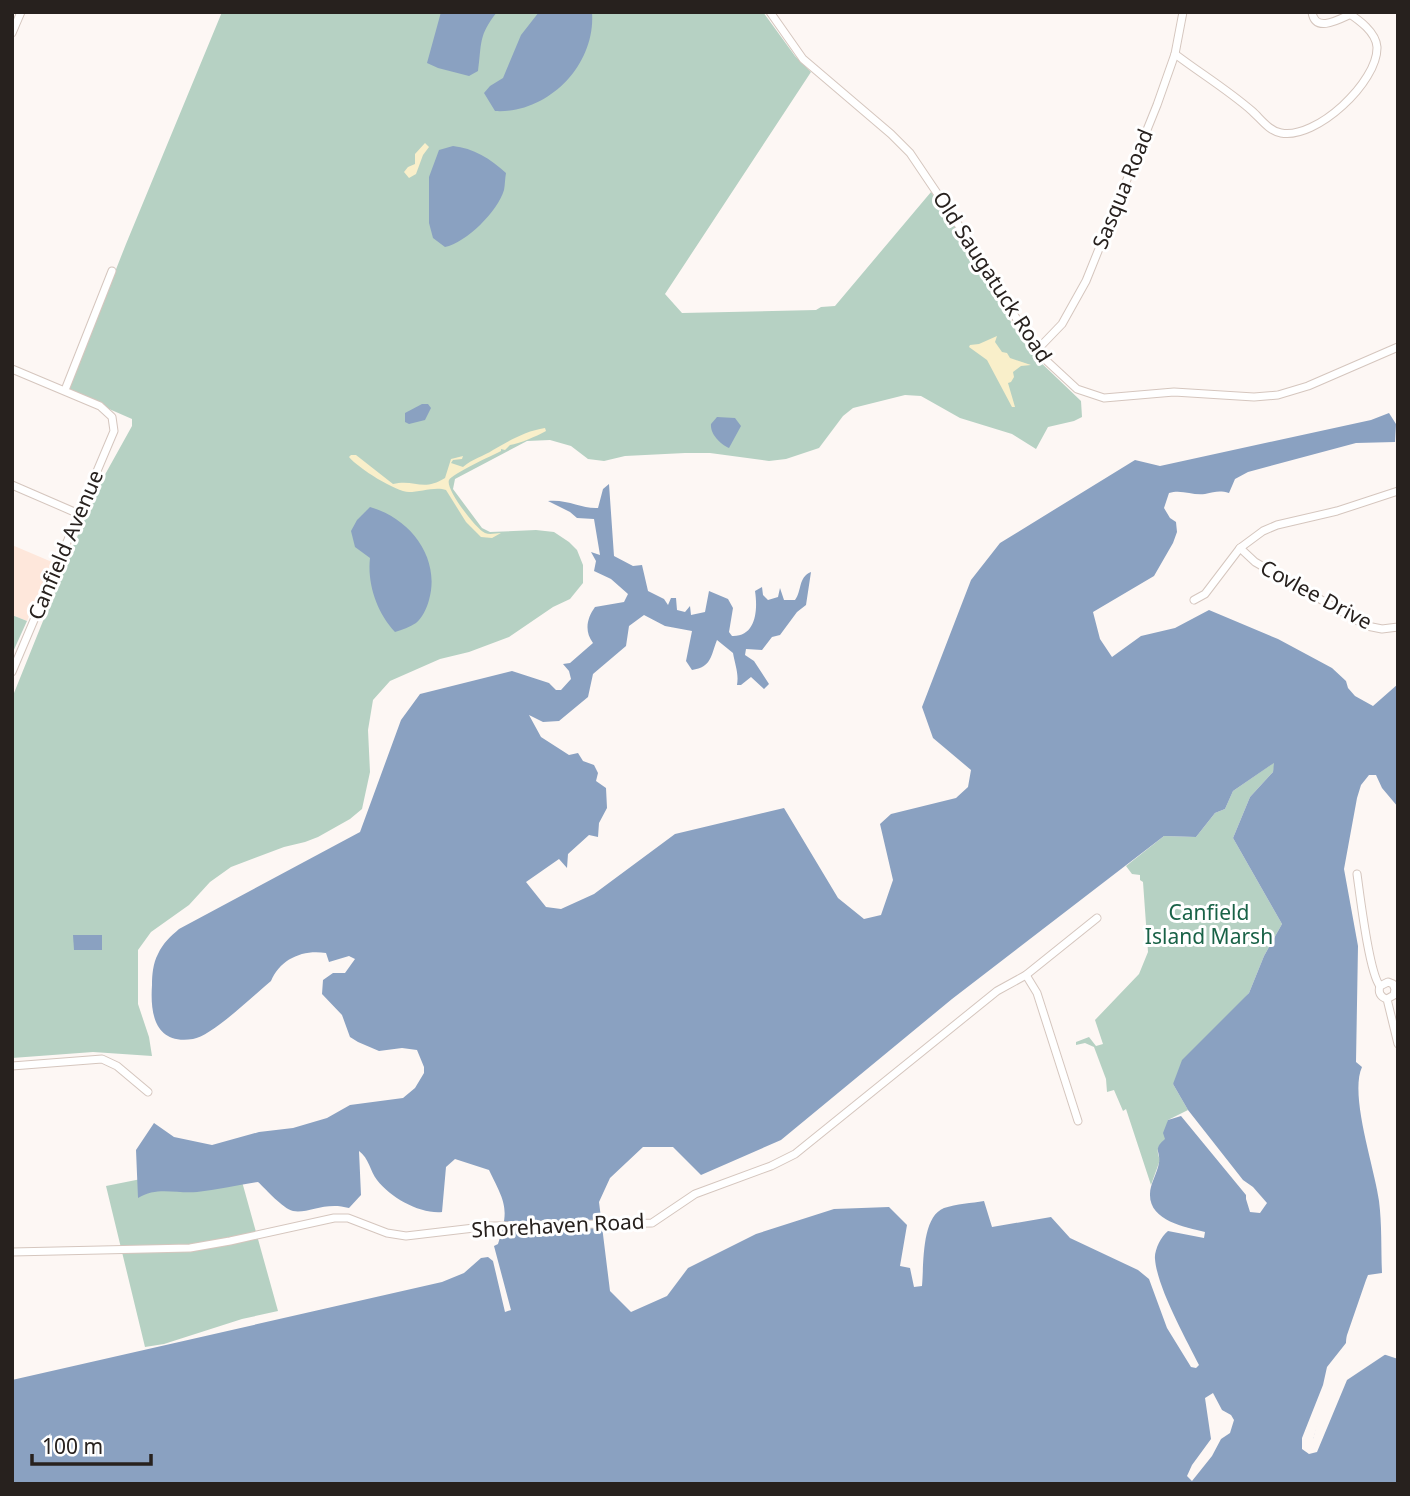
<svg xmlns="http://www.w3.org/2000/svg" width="1410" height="1496" font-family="'Noto Sans',sans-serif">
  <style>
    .built { fill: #fee7db }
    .green { fill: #b6d1c3 }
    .sand { fill: #f9efca }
    .water { fill: #8aa1c1; fill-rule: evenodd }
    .pier { fill: #fdf7f4 }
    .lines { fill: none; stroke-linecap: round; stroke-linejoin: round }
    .minor-casing { stroke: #d5c6be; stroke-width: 9 }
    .minor { stroke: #fff; stroke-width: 7 }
    .labels { text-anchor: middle; stroke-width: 6; stroke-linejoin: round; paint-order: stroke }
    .street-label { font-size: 21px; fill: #27211e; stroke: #fff }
    .park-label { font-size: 21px; fill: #196247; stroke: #fff }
  </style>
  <rect width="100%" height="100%" fill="#fdf7f4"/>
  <polygon class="built" points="12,545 52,562 27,621 12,615"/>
  <g class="green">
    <polygon points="222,12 763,12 795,56 811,72 665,294 682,313 816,310 821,307 835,306 931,192 959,231 1019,336 1034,356 1081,401 1082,417 1074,421 1048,427 1036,449 1012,434 960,418 921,396 905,395 853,408 843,416 819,448 786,459 769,461 710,453 685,453 625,456 604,461 588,459 571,446 550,440 527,441 455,479 453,489 482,528 490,532 536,530 554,532 569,542 577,550 583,565 583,583 570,599 553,607 509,637 469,652 440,659 390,681 373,700 368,730 370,772 362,809 350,819 318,837 305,842 284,847 231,867 210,882 189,905 151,932 138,950 138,1004 149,1037 152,1056 93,1052 12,1058 12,698 74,544 102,480 132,426 132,419 68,391 126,244"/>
    <polygon points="12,615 27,621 12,654"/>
    <path d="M1275,762L1273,772L1250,797L1233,838L1282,924L1264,956L1249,993L1173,1084L1188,1110L1168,1120L1166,1139C1157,1146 1156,1150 1160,1160L1151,1185L1126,1109L1123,1111L1114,1090L1107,1092L1106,1079L1094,1047L1085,1043L1076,1045V1042L1089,1037L1096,1046L1103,1044L1095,1020L1139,974L1148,952L1143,882L1140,880V875L1132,874L1126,866L1164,836L1196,837L1215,813L1225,809L1233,791Z"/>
    <polygon points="236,1160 278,1311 242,1319 164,1344 145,1347 106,1186"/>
  </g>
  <g class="sand">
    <polygon points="425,143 429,147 423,155 416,174 409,178 404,172 408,167 415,164 415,154"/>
    <polygon points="997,336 995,342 1002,352 1007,353 1010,358 1031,365 1021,366 1013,372 1014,377 1011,382 1008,383 1015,407 1012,407 987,360 969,347 970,345 979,344"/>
    <path d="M545,428L546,431C537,436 519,444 510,445L505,450L501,449V451C493,455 452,474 449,480C445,489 476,529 485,533C490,535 496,533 501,533L492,538L481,537L466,522L446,490C436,486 420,492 409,492C396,492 358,468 349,457L351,455H356L393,484C415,479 423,492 445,478L451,459L463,456L462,459L453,460L451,463L463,467C472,459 484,456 493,450C509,441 525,431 545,428Z"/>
  </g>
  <g class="water">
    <path d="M441,12H497C478,36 482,43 478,71L469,76L438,68L427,63Z"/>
    <path d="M539,12H592C596,66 547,114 495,111L484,93L490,86L503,78L521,35Z"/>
    <path d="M453,146C473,148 491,159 506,173C505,178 505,185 504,190C498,211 466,243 445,247L433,238L429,223V177L439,150Z"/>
    <polygon points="422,404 428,404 431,408 425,420 409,424 405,422 405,413"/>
    <path d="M1389,413L1396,424L1395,442L1356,443L1248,472L1235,479L1229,493C1219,490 1215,492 1205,494C1193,496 1182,489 1169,493L1164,508L1170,518L1176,522L1177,532L1173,543L1154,576L1093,612L1100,639L1112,657L1141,636L1175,628L1209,610L1278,639L1332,668L1346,681L1348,688L1355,696L1373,706L1398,684V807L1382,788L1376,775H1369L1361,785L1357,798L1344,869L1358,946L1356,1062L1362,1067C1349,1095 1375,1169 1379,1201C1382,1225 1381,1249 1382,1273L1368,1275L1366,1280L1347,1335L1345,1351L1329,1372L1311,1448L1339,1384L1380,1353L1398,1359V1484H12V1380L442,1282L464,1273L481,1258L488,1257L493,1261L505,1312L511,1310L494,1246L498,1244C510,1208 505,1203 489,1170L455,1159L446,1167L442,1212C420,1214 391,1198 377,1180C370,1171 369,1158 359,1151L361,1195L349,1208C325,1201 308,1214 293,1211C282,1208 267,1190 258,1182C238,1185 217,1190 197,1192C177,1194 157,1186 138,1198L136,1150L154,1123L174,1137L212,1145L259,1132L293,1128L327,1118L350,1105L403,1098L415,1088L424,1073V1067L417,1050L402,1048L379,1051L358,1042L350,1037L342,1015L322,994L323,980L333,973H345L355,959L349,956L329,962L326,953C303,949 280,959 271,981C254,995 212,1036 193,1039C155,1045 150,1014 152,985C152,975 153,963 158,954C163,943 171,936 179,929L360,832L401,720L420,694L512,671L549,683L556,690H561L571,679L569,671L563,664L570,663L593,643C584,631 587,618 595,607L624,602L628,594L611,579L594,571L596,561L591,552L600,555L594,519L577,518L570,512L548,501C568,499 582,509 598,508L603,489L609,484L614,556L633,566L642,565L648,591L664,599L668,605L671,598H676L677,610L685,612L690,606L691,615L705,612L709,591L728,599L733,608L729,632L732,636C756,637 758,610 755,591L762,587L763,595L768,600L778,597L780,588L784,600H795C802,591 798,577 811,572L806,605L797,612L780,635L772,637L762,650L746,649L745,655L754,661L769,684L764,689L751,677L741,685H737C739,673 735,665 733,653L717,640C711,655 712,667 692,670L686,661L692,631L665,626L644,615L629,626L626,646L593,674L588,697L559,721L543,722L529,715L541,737L569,755L578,753L583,761L594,765L598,773L596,781L606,788L607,808L599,823L598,837L589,835L568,854L567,868L559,859L526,882L546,907L561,909L594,894L675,834L784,808L838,898L864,919L881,915L893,880L880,824L891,814L956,798L968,787L971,770L933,738L922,707L971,580L1000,543L1135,460L1160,466L1371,420ZM1274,763L1273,772L1250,797L1233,838L1282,924L1264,956L1249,993L1182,1060L1173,1084L1188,1110L1243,1180L1253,1187L1267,1203L1260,1213L1250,1212L1246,1199V1195L1181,1116L1168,1120L1163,1133L1165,1139C1152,1150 1161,1151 1159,1163C1157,1174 1150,1184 1150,1194C1149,1221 1185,1227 1205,1232L1204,1238L1168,1231C1161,1236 1154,1251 1155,1259C1157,1287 1186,1339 1199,1365L1196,1368L1191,1367L1167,1328L1149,1279L1138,1270L1070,1238L1051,1217L992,1227L984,1201C972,1203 956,1204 944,1208C921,1217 924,1265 922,1286L914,1287L910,1268L900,1266L907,1225L889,1207L834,1209L756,1234L688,1268L667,1296L631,1312L610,1291L599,1202L610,1178L643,1147H673L701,1175L781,1140L952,999L1164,836L1196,837L1215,813L1225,809L1233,791Z"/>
    <path d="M717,417L735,418L741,426L729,448C720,444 710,434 711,424Z"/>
    <path d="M370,507C410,518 441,558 429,600C427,608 422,618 416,623C410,627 402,630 395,632C377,613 367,584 370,558L355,547L351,531L357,520Z"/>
    <polygon points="73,935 102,935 102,950 74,950"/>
  </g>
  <g class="pier">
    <polygon points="1347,1335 1350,1342 1348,1352 1332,1374 1313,1440 1336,1382 1379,1350 1389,1352 1347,1380 1317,1452 1309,1454 1302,1449 1302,1438 1323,1385 1327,1367 1346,1343"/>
    <polygon points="1213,1393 1222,1410 1231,1415 1234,1420 1230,1433 1221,1439 1212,1456 1192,1481 1187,1476 1192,1465 1211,1439 1205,1398"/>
  </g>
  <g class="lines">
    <defs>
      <g id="minor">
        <polyline points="770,12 803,59 891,134 910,153 972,245 1036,351 1077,389 1104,398 1174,392 1254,397 1278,395 1308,386 1398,347"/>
        <path d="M1312,12C1315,33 1338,20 1351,14"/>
        <polyline points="12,33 21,12"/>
        <path d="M1175,54C1200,73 1228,90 1252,111C1261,119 1269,131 1281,133C1316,140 1378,82 1377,47C1376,32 1359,20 1347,12"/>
        <polyline points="1036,351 1062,324 1086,281 1157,105 1175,54 1183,12"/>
        <polyline points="12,369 100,406 112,417 114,431 12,672"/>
        <polyline points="65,390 112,271"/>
        <polyline points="12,485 79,514"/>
        <polyline points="1240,548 1255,562 1367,626 1382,629 1398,627"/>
        <polyline points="1194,600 1205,594 1240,548 1263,531 1277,525 1337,511 1398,491"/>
        <path d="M1357,874C1360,895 1369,973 1380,986"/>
        <polyline points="1026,975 1037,993 1078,1121"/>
        <path d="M1387,999L1394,995L1395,989L1393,984L1388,982L1380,986C1378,992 1380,997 1387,999L1398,1044"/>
        <polyline points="12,1066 102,1059 117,1066 148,1092"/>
        <polyline points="12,1252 190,1248 230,1241 334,1218 348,1218 387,1233 406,1236 491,1226 652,1223 695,1194 771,1166 795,1154 997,991 1026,975 1097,918"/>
      </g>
    </defs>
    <use href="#minor" class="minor-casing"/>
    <use href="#minor" class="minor"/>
  </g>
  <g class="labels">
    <g class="street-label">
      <text transform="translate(1123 189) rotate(-68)" y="7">Sasqua Road</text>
      <text transform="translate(992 277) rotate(57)" y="7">Old Saugatuck Road</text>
      <text transform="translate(66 545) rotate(-67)" y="7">Canfield Avenue</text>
      <text transform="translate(1316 595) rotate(28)" y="7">Covlee Drive</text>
      <text transform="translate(558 1226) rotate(-3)" y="7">Shorehaven Road</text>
    </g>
    <g class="park-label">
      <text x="1209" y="920">Canfield<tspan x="1209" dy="24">Island Marsh</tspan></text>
    </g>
  </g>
  <rect width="1410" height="1496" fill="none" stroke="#27211e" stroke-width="28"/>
  <path d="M32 1454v10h119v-10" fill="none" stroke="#27211e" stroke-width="3.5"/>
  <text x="42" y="1454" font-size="21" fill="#27211e" stroke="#ffffff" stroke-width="5" paint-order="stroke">100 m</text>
</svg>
